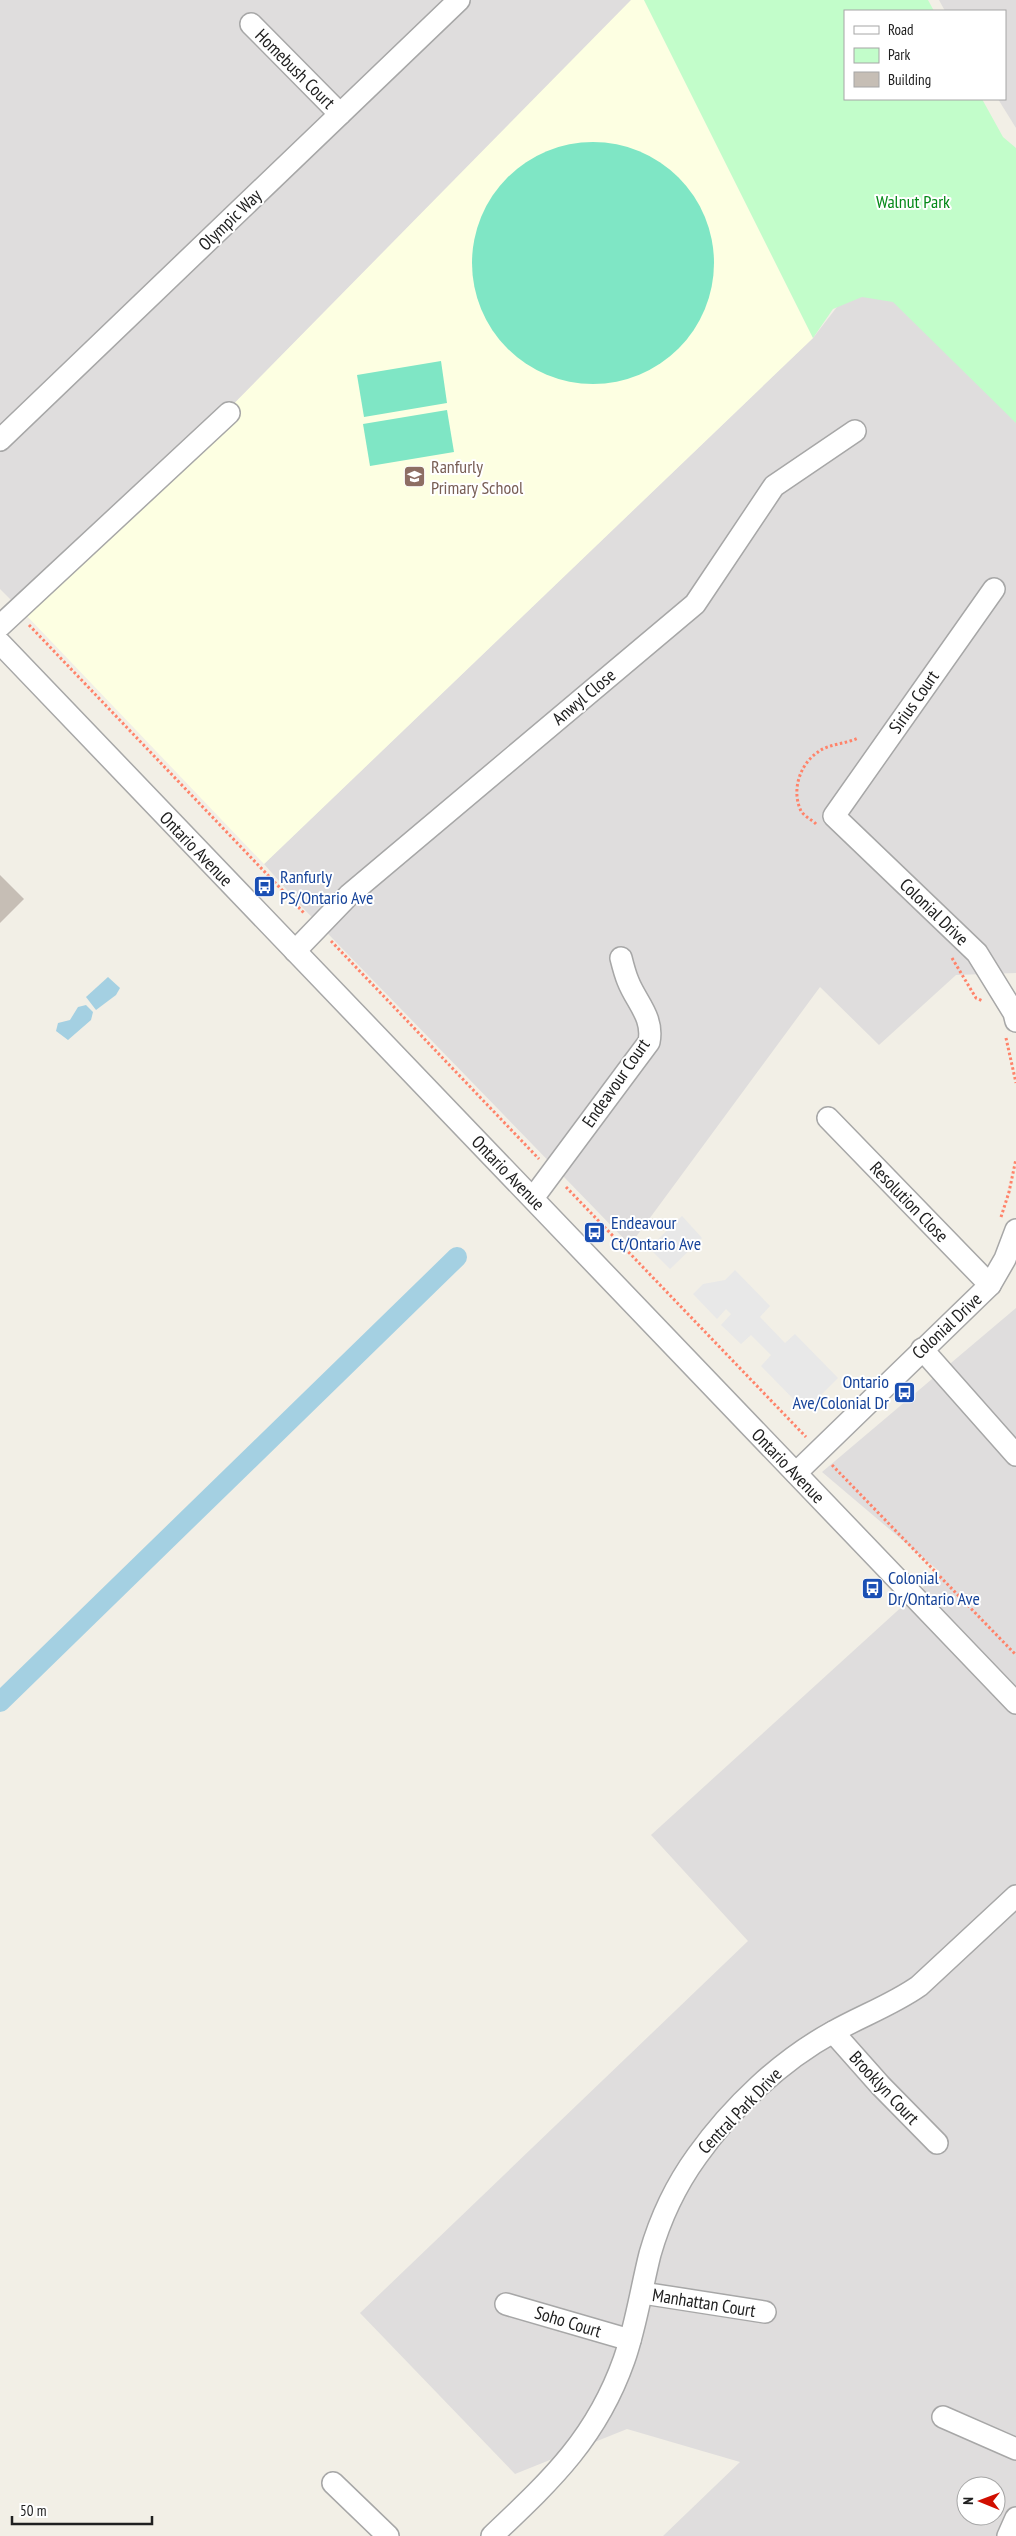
<svg xmlns="http://www.w3.org/2000/svg" width="1016" height="2536" font-family="'PT Sans Narrow',sans-serif">
  <style>
    .residential { fill: #dfdddd; fill-rule: evenodd }
    .education { fill: #fdffe2 }
    .park { fill: #c2fdca }
    .pitch { fill: #7fe6c5 }
    .parking { fill: #e8e8e8 }
    .water { fill: #a4d0e2 }
    .lines { fill: none; stroke-linecap: round; stroke-linejoin: round }
    .canal { stroke: #a4d0e2; stroke-width: 20 }
    .building { fill: #c6beb5 }
    .minor-casing { stroke: #a7a7a7; stroke-width: 24 }
    .path { stroke: #ff836a; stroke-width: 3; stroke-dasharray: 2.5 2.5; stroke-linecap: butt }
    .minor { stroke: #fff; stroke-width: 21 }
    .labels { text-anchor: middle; stroke-width: 4; stroke-linejoin: round; paint-order: stroke }
    .street-label { font-size: 18px; fill: #202020; stroke: #fff }
    .park-label { font-size: 18px; fill: #048918; stroke: #fff }
    .education-label { font-size: 18px; fill: #785e54; stroke: #fff; text-anchor: start }
    .transit-label { font-size: 18px; fill: #164399; stroke: #fff; text-anchor: start }
  </style>
  <rect width="100%" height="100%" fill="#f2efe6"/>
  <g class="residential">
    <polygon points="0,0 632,0 26,615 0,589"/>
    <polygon points="939,0 1016,0 1016,128 998,99 1005,99 1005,11 945,11"/>
    <polygon points="1016,232 1016,973 956,975 879,1045 820,987 630,1245 302,907 264,864 813,338 847,294"/>
    <path d="M1016,1308V2536H663L740,2462L627,2429L515,2474L360,2313L748,1941L651,1835L940,1572L822,1472ZM966,2486H996V2516H966Z"/>
  </g>
  <polygon class="education" points="631,0 644,0 813,338 264,864 26,615"/>
  <polygon class="park" points="644,0 928,0 934,11 845,11 845,99 982,99 1003,137 1016,148 1016,423 893,302 862,297 833,309 813,338"/>
  <g class="pitch">
    <circle cx="593" cy="263" r="121"/>
    <polygon points="441,361 447,403 364,417 357,375"/>
    <polygon points="447,410 454,452 370,466 363,424"/>
  </g>
  <g class="parking">
    <polygon points="682,1216 702,1238 670,1269 649,1248"/>
    <polygon points="735,1270 770,1306 760,1317 785,1343 795,1334 838,1378 805,1411 761,1366 771,1355 751,1335 741,1344 721,1325 731,1314 726,1309 717,1319 693,1294 703,1284 725,1280"/>
  </g>
  <g class="water">
    <polygon points="108,977 120,988 116,995 96,1010 86,997"/>
    <polygon points="86,1005 93,1012 91,1020 68,1040 56,1031 58,1023 70,1020 78,1007"/>
  </g>
  <g class="lines">
    <polyline class="canal" points="0,1702 457,1257"/>
  </g>
  <polygon class="building" points="0,875 24,899 0,923"/>
  <g class="lines">
    <defs>
      <g id="minor">
        <polyline points="251,24 340,114"/>
        <polyline points="0,440 459,0"/>
        <polyline points="994,589 834,816 977,953 1014,1013 1016,1021"/>
        <polyline points="0,626 229,413"/>
        <polyline points="0,643 1016,1703"/>
        <polyline points="295,951 349,895 695,604 774,486 855,431"/>
        <polyline points="828,1118 990,1285"/>
        <path d="M533,1198L649,1042C654,1017 636,1002 628,981C625,974 623,966 621,958"/>
        <polyline points="922,1349 1016,1455"/>
        <polyline points="796,1473 990,1285 1005,1259 1016,1230"/>
        <polyline points="833,2032 880,2085 937,2143"/>
        <polyline points="643,2293 765,2312"/>
        <polyline points="506,2304 630,2340"/>
        <polyline points="943,2417 1016,2449"/>
        <polyline points="333,2483 388,2536"/>
        <path d="M492,2536C550,2481 596,2439 624,2360C636,2326 641,2290 650,2254C660,2219 676,2185 697,2156C732,2107 780,2061 833,2032C861,2016 892,2005 919,1986L1016,1896"/>
        <polyline points="1008,2536 1016,2518"/>
      </g>
    </defs>
    <use href="#minor" class="minor-casing"/>
    <g class="path">
      <polyline points="29,625 304,913"/>
      <path d="M816,824C812,820 804,816 801,811C791,790 800,764 818,752C828,744 846,744 858,738"/>
      <polyline points="331,941 539,1159"/>
      <polyline points="952,958 976,998 983,1001"/>
      <polyline points="1006,1038 1016,1083"/>
      <polyline points="566,1187 806,1437"/>
      <polyline points="1001,1217 1009,1192 1016,1159"/>
      <polyline points="832,1465 1016,1655"/>
    </g>
    <use href="#minor" class="minor"/>
  </g>
  <defs>
    <symbol id="school-square" viewBox="-11 -11 22 22"><rect x="-9" y="-9" width="18" height="18" rx="4" fill="#8d6e63" stroke="#fff"/><path d="M0-5L7-2L0 1L-7-2ZM-4 1L0 2.5L4 1V4Q0 6-4 4Z" fill="#fff"/></symbol>
    <symbol id="bus-square" viewBox="-11 -11 22 22"><rect x="-9" y="-9" width="18" height="18" rx="4" fill="#1a4fb4" stroke="#fff"/><path d="M-5-6H5V4H4V6H2V4H-2V6H-4V4H-5ZM-3.5-4V0h7V-4ZM-3.5 1.2v1.5H-2V1.2ZM2 1.2v1.5H3.5V1.2Z" fill="#fff"/></symbol>
  </defs>
  <g fill-rule="evenodd">
    <use href="#school-square" x="402" y="464" width="25" height="25"/>
    <use href="#bus-square" x="252" y="874" width="25" height="25"/>
    <use href="#bus-square" x="582" y="1220" width="25" height="25"/>
    <use href="#bus-square" x="892" y="1380" width="25" height="25"/>
    <use href="#bus-square" x="860" y="1576" width="25" height="25"/>
  </g>
  <g class="labels">
    <g class="street-label">
      <text transform="translate(295 69) rotate(45)" y="6">Homebush Court</text>
      <text transform="translate(230 220) rotate(-44)" y="6">Olympic Way</text>
      <text transform="translate(584 697) rotate(-40)" y="6">Anwyl Close</text>
      <text transform="translate(914 702) rotate(-55)" y="6">Sirius Court</text>
      <text transform="translate(196 849) rotate(46)" y="6">Ontario Avenue</text>
      <text transform="translate(934 912) rotate(44)" y="6">Colonial Drive</text>
      <text transform="translate(616 1083) rotate(-55)" y="6">Endeavour Court</text>
      <text transform="translate(508 1173) rotate(46)" y="6">Ontario Avenue</text>
      <text transform="translate(909 1202) rotate(46)" y="6">Resolution Close</text>
      <text transform="translate(947 1326) rotate(-43)" y="6">Colonial Drive</text>
      <text transform="translate(788 1466) rotate(46)" y="6">Ontario Avenue</text>
      <text transform="translate(884 2088) rotate(47)" y="6">Brooklyn Court</text>
      <text transform="translate(740 2111) rotate(-46)" y="6">Central Park Drive</text>
      <text transform="translate(704 2303) rotate(9)" y="6">Manhattan Court</text>
      <text transform="translate(568 2322) rotate(17)" y="6">Soho Court</text>
    </g>
    <g class="park-label">
      <text x="913" y="208">Walnut Park</text>
    </g>
    <g class="education-label">
      <text x="431" y="473">Ranfurly<tspan x="431" dy="21">Primary School</tspan></text>
    </g>
    <g class="transit-label">
      <text x="280" y="883">Ranfurly<tspan x="280" dy="21">PS/Ontario Ave</tspan></text>
      <text x="611" y="1229">Endeavour<tspan x="611" dy="21">Ct/Ontario Ave</tspan></text>
      <text x="889" y="1388" text-anchor="end">Ontario<tspan x="889" dy="21">Ave/Colonial Dr</tspan></text>
      <text x="888" y="1584">Colonial<tspan x="888" dy="21">Dr/Ontario Ave</tspan></text>
    </g>
  </g>
  <rect x="844" y="10" width="162" height="90" fill="#ffffff" stroke="#a6a6a6"/>
  <rect x="854" y="26" width="25" height="8" fill="#ffffff" stroke="#a6a6a6"/>
  <text x="888" y="35" font-size="15" fill="#202020">Road</text>
  <rect x="854" y="48" width="25" height="15" fill="#c2fdca" stroke="#a6a6a6"/>
  <text x="888" y="60" font-size="15" fill="#202020">Park</text>
  <rect x="854" y="72" width="25" height="15" fill="#c6beb5" stroke="#a6a6a6"/>
  <text x="888" y="85" font-size="15" fill="#202020">Building</text>
  <g transform="translate(981 2501) rotate(271)"><circle r="24" fill="#ffffff" stroke="#a6a6a6"/>
  <path d="M0-4L9 19L0 12L-9 19Z" fill="#d10e00"/>
  <text y="-8" font-size="14" font-weight="bold" text-anchor="middle" fill="#202020">N</text>
  </g>
  <path d="M12 2516v8h140v-8" fill="none" stroke="#202020" stroke-width="2.5"/>
  <text x="20" y="2516" font-size="15" fill="#202020" stroke="#ffffff" stroke-width="4" paint-order="stroke">50 m</text>
</svg>
